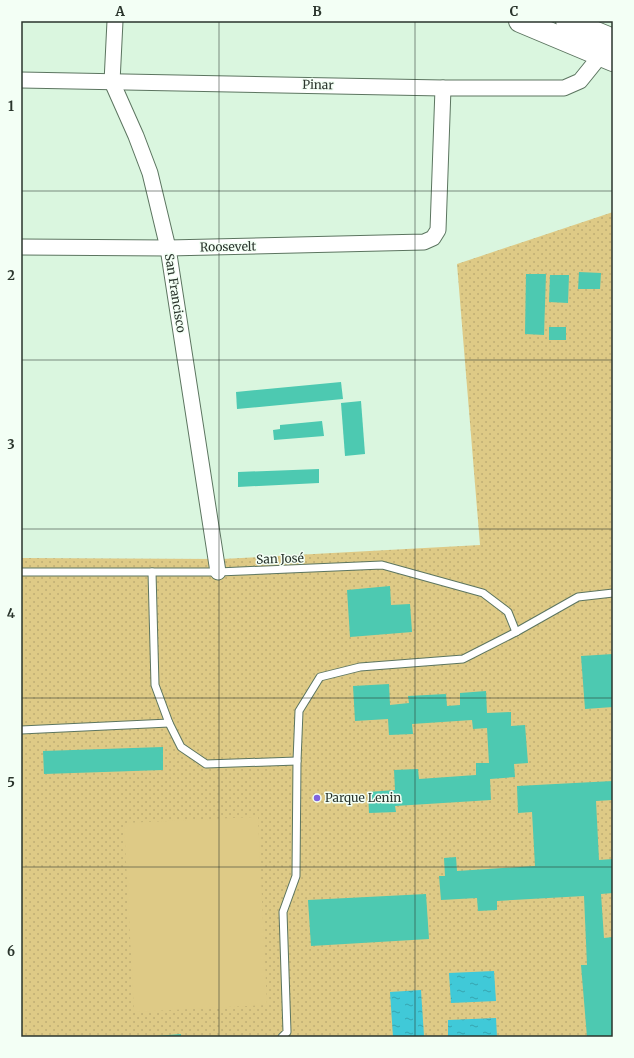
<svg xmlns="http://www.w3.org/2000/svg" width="634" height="1058" font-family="Merriweather,serif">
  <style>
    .grass { fill: url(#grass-dots) }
    .pitch { fill: #deca86 }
    .water { fill: url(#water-ripples) }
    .building { fill: #4dc9b1 }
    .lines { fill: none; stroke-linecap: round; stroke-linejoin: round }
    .lane-casing { stroke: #5c7560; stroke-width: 9 }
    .street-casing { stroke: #5c7560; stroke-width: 17 }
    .highway-casing { stroke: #5c7560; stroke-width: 24 }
    .lane { stroke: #fff; stroke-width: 7 }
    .street { stroke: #fff; stroke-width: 15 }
    .highway { stroke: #fff; stroke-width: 22 }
    .grid { fill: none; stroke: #2a352c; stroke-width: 1; stroke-opacity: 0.55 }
    .poi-dot { fill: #7f64df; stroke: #f3fff5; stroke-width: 1.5 }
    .labels { text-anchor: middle; stroke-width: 3; stroke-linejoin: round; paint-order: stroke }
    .street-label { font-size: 12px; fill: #2a352c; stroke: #f3fff5 }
    .poi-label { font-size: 12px; fill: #2a352c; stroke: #f3fff5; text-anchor: start }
    .neatline { fill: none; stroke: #2a352c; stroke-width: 1.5 }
    .grid-label { font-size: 13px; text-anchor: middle; font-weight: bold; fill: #2a352c }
  </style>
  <defs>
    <pattern id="grass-dots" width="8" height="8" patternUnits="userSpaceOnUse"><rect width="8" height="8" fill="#deca86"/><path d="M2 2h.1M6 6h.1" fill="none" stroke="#bfae74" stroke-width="1.8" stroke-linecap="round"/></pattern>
    <pattern id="water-ripples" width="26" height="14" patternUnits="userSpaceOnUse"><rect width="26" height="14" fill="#40c9d8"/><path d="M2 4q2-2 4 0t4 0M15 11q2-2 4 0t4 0" fill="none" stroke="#36a4af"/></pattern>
  </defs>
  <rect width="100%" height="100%" fill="#daf6df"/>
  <polygon class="grass" points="613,212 613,1037 21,1037 21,558 222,559 480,545 457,264"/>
  <polygon class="pitch" points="258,817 267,1005 134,1012 124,823"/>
  <g class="water">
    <polygon points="494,971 496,1001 451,1003 449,973"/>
    <polygon points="421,990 424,1036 393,1037 390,992"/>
    <polygon points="496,1018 497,1037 448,1037 448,1020"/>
  </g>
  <g class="building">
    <polygon points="579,272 601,273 600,289 578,289"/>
    <polygon points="526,274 546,274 544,335 525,334"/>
    <polygon points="550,275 569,275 568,303 549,302"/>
    <rect x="549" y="327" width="17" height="13"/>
    <polygon points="341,382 343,399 237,409 236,392"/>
    <polygon points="361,401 365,454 345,456 341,403"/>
    <polygon points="322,421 324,436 274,440 273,430 280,429 280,425"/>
    <polygon points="319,469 319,483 238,487 238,472"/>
    <polygon points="390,586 391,605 410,604 412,632 350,637 347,590"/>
    <polygon points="613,654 613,707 585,709 581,656"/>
    <polygon points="389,684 390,705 409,703 408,696 446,694 447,706 460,705 460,693 486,691 487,713 511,712 511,726 525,725 528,763 514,764 515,777 490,779 491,800 395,806 396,812 369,813 368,792 395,790 394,770 418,769 419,779 476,775 476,763 489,763 487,728 473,729 472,720 412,724 413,734 389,735 388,719 355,721 353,686"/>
    <polygon points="163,747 163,770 44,774 43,751"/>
    <polygon points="613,781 613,800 596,801 599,860 613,859 613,893 601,894 604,938 613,937 613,1037 587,1037 581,965 587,965 584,896 497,901 497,910 478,911 477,898 441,900 439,876 445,876 444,858 456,857 457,871 535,866 532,812 518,813 517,786"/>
    <polygon points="426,894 429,939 311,946 308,900"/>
    <polygon points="181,1034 181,1037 156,1037 156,1036"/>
  </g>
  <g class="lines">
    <defs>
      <g id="lane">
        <polyline points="21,572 218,572 382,565 483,593 508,612 516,632"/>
        <polyline points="152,572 155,685 169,723 181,747 206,764 297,761"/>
        <polyline points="21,730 169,723"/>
        <polyline points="282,1037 287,1032 283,912 296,876 297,761 299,711 320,677 360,667 463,659 516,632 578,597 613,593"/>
      </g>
      <g id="street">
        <polyline points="115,21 112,82 136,136 150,173 168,248 218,572"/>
        <polyline points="21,80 443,88 564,88 580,81 601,55"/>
        <polyline points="21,247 168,248 424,242 433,238 438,230 443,88"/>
      </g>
      <g id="highway">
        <polyline points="520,21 613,60"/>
        <polyline points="567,21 613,40"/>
      </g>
    </defs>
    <use href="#lane" class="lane-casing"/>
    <use href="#street" class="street-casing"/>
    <use href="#highway" class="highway-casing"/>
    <use href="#lane" class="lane"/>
    <use href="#street" class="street"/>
    <use href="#highway" class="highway"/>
  </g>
  <path class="grid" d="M219,21V1037M415,21V1037M21,191H613M21,360H613M21,529H613M21,698H613M21,867H613"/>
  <circle class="poi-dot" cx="317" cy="798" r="4"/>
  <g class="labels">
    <g class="street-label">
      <text transform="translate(318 85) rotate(1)" y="4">Pinar</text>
      <text transform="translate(228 247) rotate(-1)" y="4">Roosevelt</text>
      <text transform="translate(175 293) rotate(81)" y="4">San Francisco</text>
      <text transform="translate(280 559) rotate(-2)" y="4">San José</text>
    </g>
    <g class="poi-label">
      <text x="325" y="802">Parque Lenin</text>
    </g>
  </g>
  <rect width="634" height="1058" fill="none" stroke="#f3fff5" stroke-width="44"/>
  <rect x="22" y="22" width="590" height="1014" class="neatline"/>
  <g class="grid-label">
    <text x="120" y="16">A</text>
    <text x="317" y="16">B</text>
    <text x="514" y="16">C</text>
    <text x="11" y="111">1</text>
    <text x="11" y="280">2</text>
    <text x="11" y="449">3</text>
    <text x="11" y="618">4</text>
    <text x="11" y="787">5</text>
    <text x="11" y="956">6</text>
  </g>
</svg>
